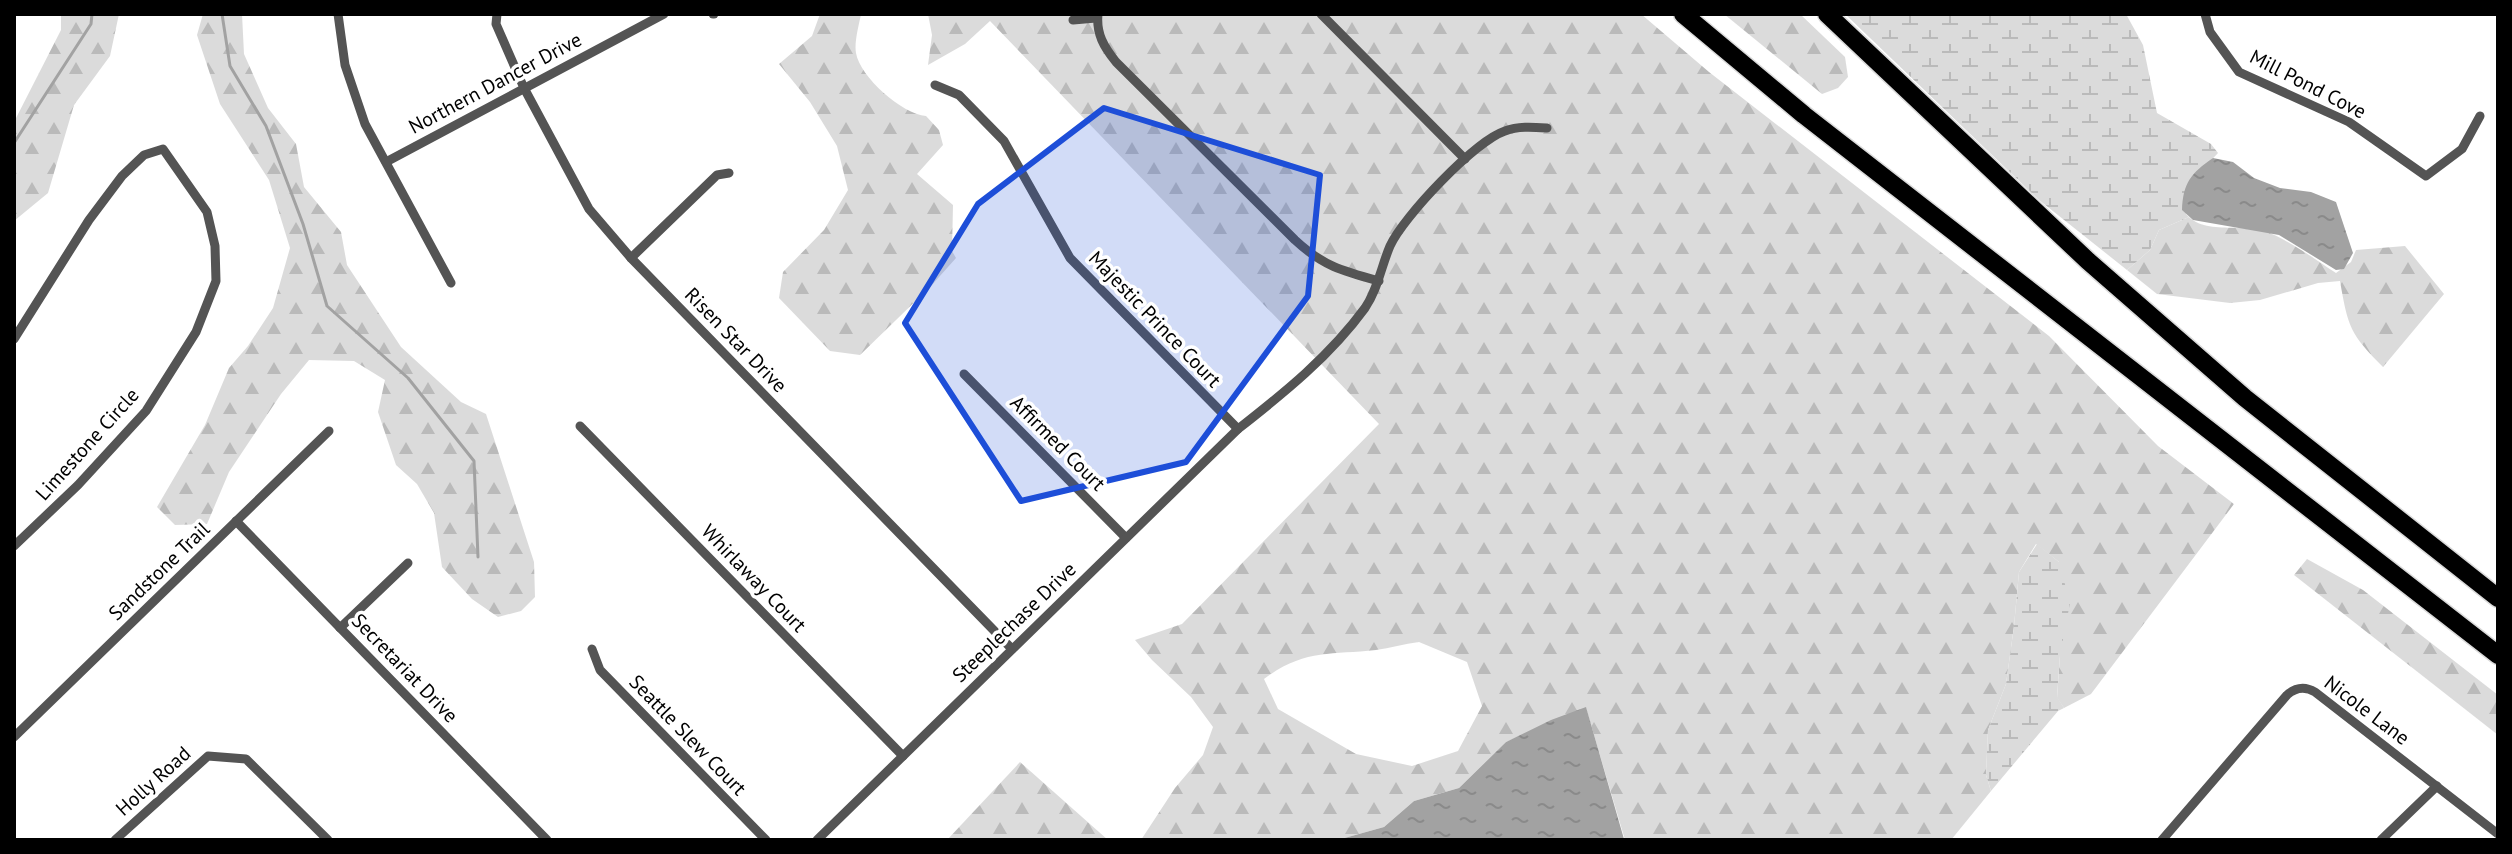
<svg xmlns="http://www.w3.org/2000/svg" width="2512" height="854" font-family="'PT Sans',sans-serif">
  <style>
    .forest { fill: url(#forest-firs); fill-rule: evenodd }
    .wetland { fill: url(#wetland-marsh) }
    .water { fill: url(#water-ripples) }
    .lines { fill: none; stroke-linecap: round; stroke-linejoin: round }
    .stream { stroke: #a2a2a2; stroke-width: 3 }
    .highway-casing { stroke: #dbdbdb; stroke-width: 21 }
    .street { stroke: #545454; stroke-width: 9 }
    .highway { stroke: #000; stroke-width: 18 }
    .marked { fill: #1d4ed8; fill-opacity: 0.2; stroke: #1d4ed8; stroke-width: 6; stroke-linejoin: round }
    .labels { text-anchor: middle; stroke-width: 7; stroke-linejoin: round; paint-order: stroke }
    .street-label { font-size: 20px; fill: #000; stroke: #fff }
  </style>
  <defs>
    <pattern id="forest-firs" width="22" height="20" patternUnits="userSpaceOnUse" patternTransform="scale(2)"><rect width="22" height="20" fill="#dbdbdb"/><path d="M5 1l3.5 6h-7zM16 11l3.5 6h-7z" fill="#bababa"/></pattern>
    <pattern id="wetland-marsh" width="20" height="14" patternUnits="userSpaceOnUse" patternTransform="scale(2)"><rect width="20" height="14" fill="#dbdbdb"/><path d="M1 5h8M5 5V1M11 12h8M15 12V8" fill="none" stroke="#bababa"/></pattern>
    <pattern id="water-ripples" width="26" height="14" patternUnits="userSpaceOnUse" patternTransform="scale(2)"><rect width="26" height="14" fill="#a2a2a2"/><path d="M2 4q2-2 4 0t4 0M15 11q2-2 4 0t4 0" fill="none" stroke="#8a8a8a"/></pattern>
  </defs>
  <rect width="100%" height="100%" fill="#fff"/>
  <g class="forest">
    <polygon points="61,14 119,14 110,56 74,105 48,193 14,221 14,122 61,30"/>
    <polygon points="203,14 242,14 244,54 268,108 296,144 304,187 341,232 347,265 401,347 461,402 486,414 534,562 535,597 521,611 498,617 472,599 442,567 434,513 417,484 396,465 378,412 385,380 354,361 309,360 281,394 229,472 207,524 175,525 157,507 205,425 229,368 248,346 273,308 290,248 269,180 220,104 197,35"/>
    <path d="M820,14H861C859,25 854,42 856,53C860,77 902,114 926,116L939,130L943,145L917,174L953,205L952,251L956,258L931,286L860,355L830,351L779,298L783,272L824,230L848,190L837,146L810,102L779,64L812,36Z"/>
    <path d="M928,14H1641L1709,72L2049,336L2158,446L2234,504L2091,694L2064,708L2057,698L2060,655L2059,562L2036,544L2019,572L2014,626L2006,684L1988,730L1986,775L1991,791L1951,840H1625L1586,708L1506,742L1459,788L1414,801L1384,827L1341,839L1141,840L1175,788L1203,755L1213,727L1191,697L1152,660L1135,640L1182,624L1379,424L990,21L965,44L928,65L932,35ZM1419,642L1467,662L1482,706L1458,751L1412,766L1356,754L1278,709L1264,679C1304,649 1330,655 1376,650C1390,648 1404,644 1419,642Z"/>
    <polygon points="1724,14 1800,14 1845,57 1848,77 1838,88 1822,94"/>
    <path d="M2189,217C2206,233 2237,225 2257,229C2279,233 2316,260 2336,273L2351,262L2356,250L2405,246L2444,294L2383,367C2350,334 2348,327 2340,281L2318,283L2260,300L2230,303L2157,294L2127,270L2150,250L2159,230Z"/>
    <polygon points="2307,559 2363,590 2498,695 2498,735 2294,575"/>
    <polygon points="1020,762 1108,840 947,840"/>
  </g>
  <g class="wetland">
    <polygon points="1845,14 2126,14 2143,45 2157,113 2211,144 2218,153 2199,173 2186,194 2186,214 2189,217 2159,230 2150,250 2127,270 2039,200"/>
    <polygon points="2037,544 2059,562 2070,603 2060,655 2057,697 2064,708 2058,711 1991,791 1986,775 1988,730 2006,684 2014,626 2019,572"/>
  </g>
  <g class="water">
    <path d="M2213,158L2233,162L2254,178L2280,188L2311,192L2336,202L2353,253L2344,269L2336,270L2279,235L2193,220L2182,210C2183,183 2191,173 2213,158Z"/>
    <polygon points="1586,707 1624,839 1321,840 1341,839 1384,827 1414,801 1459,788 1506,742 1551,720"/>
  </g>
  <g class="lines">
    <g class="stream">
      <polyline points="222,14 230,66 266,126 303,224 327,306 408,378 474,461 478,557"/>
      <polyline points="14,143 91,24 92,14"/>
    </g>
    <defs>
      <g id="highway">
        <polyline points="1683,14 1804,115 2498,655"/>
        <polyline points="1827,14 2088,261 2245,398 2498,598"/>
      </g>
    </defs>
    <use href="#highway" class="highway-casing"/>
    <g class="street">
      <polyline points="338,14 345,65 365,124 451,283"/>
      <polyline points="497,14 496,24 524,88 589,209 631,258 1012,649"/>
      <polyline points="713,14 714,14"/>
      <path d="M1098,14C1096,34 1104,47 1116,62L1295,240C1323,266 1342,271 1379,281"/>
      <polyline points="1321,14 1465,159"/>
      <polyline points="2205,14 2210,32 2239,72 2349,122 2426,176 2462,149 2480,116"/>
      <polyline points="1073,20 1096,18"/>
      <polyline points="935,85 959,95 1004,141 1070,258 1238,429"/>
      <polyline points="386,162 664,14"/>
      <polyline points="631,258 717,175 729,173"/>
      <polyline points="14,339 89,220 122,176 144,155 163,149 207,212 215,246 216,281 196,332 146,411 78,485 14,546"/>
      <polyline points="964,374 1126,538"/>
      <polyline points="580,426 903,756"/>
      <polyline points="236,521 547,840"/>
      <polyline points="340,628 408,563"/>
      <polyline points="592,649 600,670 766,840"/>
      <polyline points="14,737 329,431"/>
      <polyline points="115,840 208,756 246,759 328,840"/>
      <path d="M817,840L1238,429C1284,393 1330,356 1365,308C1378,289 1381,267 1390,246C1403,217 1475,141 1505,131C1518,126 1532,127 1547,128"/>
      <path d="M2162,840L2287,695C2296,687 2305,686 2315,692L2498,834"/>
      <polyline points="2381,840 2437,786"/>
    </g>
    <use href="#highway" class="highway"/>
  </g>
  <path class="marked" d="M1104,108L1320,175L1308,296L1186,462L1021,501L905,323L978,204Z"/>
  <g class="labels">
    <g class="street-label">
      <text transform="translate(495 83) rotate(-28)" y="7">Northern Dancer Drive</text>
      <text transform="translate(2308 84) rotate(27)" y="7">Mill Pond Cove</text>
      <text transform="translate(1155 319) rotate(46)" y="7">Majestic Prince Court</text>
      <text transform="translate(736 340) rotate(46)" y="7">Risen Star Drive</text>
      <text transform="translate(1058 443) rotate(45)" y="7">Affirmed Court</text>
      <text transform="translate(87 444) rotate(-48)" y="7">Limestone Circle</text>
      <text transform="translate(159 571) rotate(-44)" y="7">Sandstone Trail</text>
      <text transform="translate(754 578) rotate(46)" y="7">Whirlaway Court</text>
      <text transform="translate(1014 622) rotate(-44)" y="7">Steeplechase Drive</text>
      <text transform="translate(405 668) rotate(46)" y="7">Secretariat Drive</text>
      <text transform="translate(2367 710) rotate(37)" y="7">Nicole Lane</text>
      <text transform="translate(688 735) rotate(46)" y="7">Seattle Slew Court</text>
      <text transform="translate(153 781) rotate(-42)" y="7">Holly Road</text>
    </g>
  </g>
  <rect width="2512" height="854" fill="none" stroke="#000000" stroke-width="32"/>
</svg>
